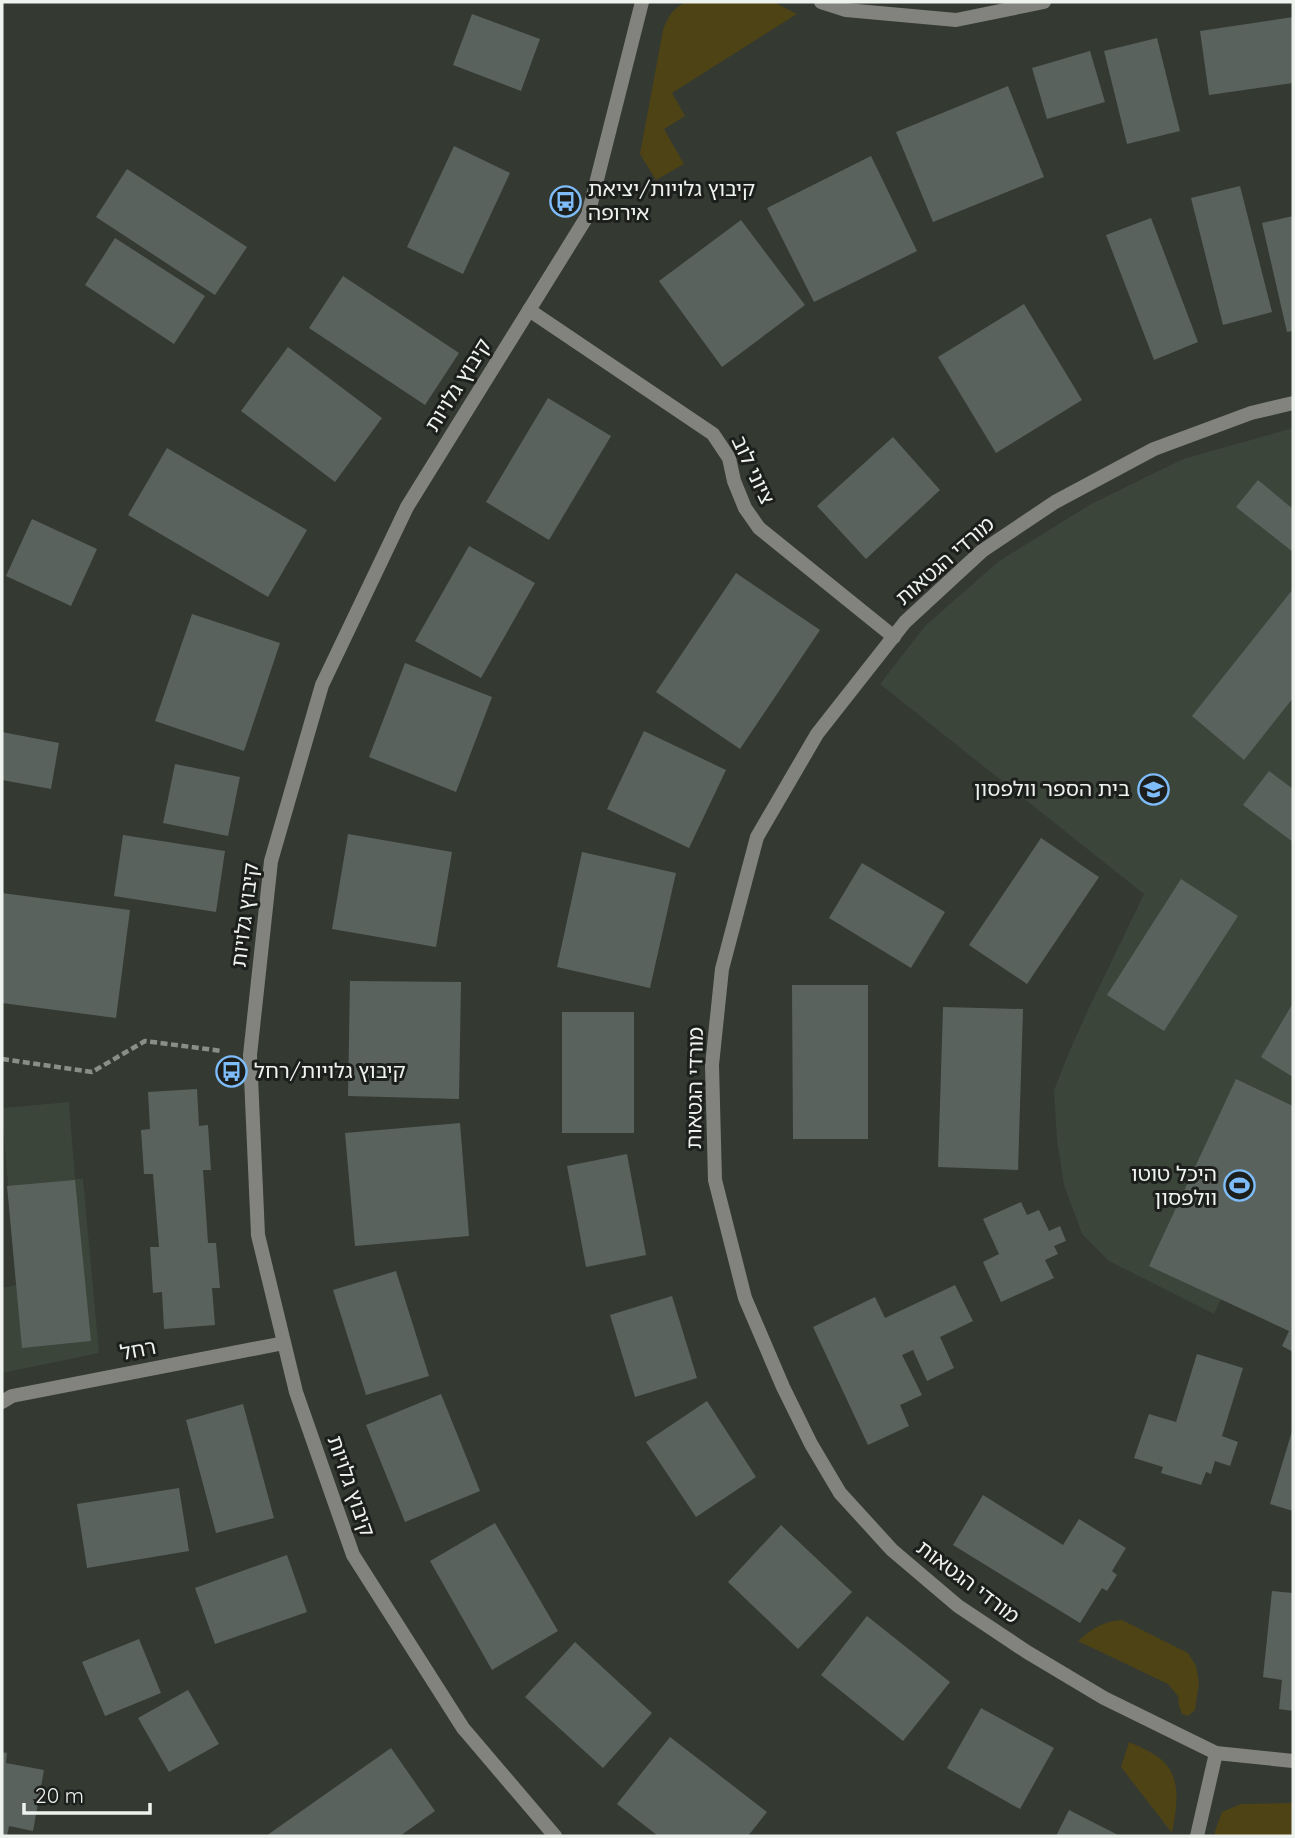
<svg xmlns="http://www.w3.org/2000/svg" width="1295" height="1838" font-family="Quicksand,'Noto Sans Hebrew',sans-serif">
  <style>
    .built { fill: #3c453a }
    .green { fill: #4e4315 }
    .building { fill: #5a625e }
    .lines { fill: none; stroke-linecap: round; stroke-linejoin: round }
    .path { stroke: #8a8e89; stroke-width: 4.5; stroke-dasharray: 7 3.5; stroke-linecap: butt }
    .minor { stroke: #82837f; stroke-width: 14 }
    .labels { text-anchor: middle; stroke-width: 6; stroke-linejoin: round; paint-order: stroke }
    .poi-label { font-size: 21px; fill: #eff3ef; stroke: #1d1f1c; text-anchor: start }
    .street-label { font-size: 21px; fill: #eff3ef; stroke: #1d1f1c }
  </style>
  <rect width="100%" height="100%" fill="#343932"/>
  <g class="built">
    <polygon points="1293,428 1293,1106 1236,1079 1221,1299 1214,1314 1109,1261 1082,1234 1064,1185 1057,1140 1054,1090 1070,1050 1088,1010 1144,894 880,684 925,626 999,561 1091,504 1183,459"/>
    <polygon points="69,1102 75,1179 83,1179 99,1353 2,1373 2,1288 16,1285 2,1108"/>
  </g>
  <g class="green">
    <path d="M687,2H774L797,14L672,93L685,116L664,129L684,164L656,180L640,154L663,30C668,17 673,7 687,2Z"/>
    <path d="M1122,1620L1188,1653L1196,1666L1199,1683L1195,1710L1188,1716L1182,1714L1179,1706L1178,1696L1168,1684L1078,1641C1092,1629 1103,1621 1122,1620Z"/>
    <path d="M1129,1742C1138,1746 1148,1750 1155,1755C1184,1773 1177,1805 1172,1833L1121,1767Z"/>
    <polygon points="1293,1803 1293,1836 1215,1836 1215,1831 1222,1812 1241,1804"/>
  </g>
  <g class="building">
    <polygon points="472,14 540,39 521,91 453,65"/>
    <polygon points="1293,17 1293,83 1209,95 1200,31"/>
    <polygon points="1157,38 1180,131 1127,144 1104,51"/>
    <polygon points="1090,51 1105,102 1047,119 1032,68"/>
    <polygon points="1008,86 1044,177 933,222 896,132"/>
    <polygon points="454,146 510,173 463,274 407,247"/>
    <polygon points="871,156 917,251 814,302 767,208"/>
    <polygon points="127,169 247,247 215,295 96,217"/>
    <polygon points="1240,186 1272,312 1223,325 1191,198"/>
    <polygon points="1293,216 1293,331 1287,332 1262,223"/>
    <polygon points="1151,218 1198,342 1154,360 1106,235"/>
    <polygon points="741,220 805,305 722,367 659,281"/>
    <polygon points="115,238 205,296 174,344 85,285"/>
    <polygon points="343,276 459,353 425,405 309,328"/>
    <polygon points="1024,304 1082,400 996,453 938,357"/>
    <polygon points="288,347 382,418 335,482 241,411"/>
    <polygon points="548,398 611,436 549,540 486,502"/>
    <polygon points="893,437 940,490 866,559 817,506"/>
    <polygon points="167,448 307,530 268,597 128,515"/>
    <polygon points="1258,480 1293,509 1293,552 1236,507"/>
    <polygon points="32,519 97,549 71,606 6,576"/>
    <polygon points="469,546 535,583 481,678 415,641"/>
    <polygon points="736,573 820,630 740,749 656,692"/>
    <polygon points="1293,589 1293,698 1244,760 1192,716"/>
    <polygon points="192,614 280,643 244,751 155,721"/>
    <polygon points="405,663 492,697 456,792 369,757"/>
    <polygon points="644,731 726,770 689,848 607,809"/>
    <polygon points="2,732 59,743 51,789 2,780"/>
    <polygon points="175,764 240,777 228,836 163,823"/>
    <polygon points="1269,771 1293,789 1293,842 1243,805"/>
    <polygon points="348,834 452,852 436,947 332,929"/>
    <polygon points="123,835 225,851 216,912 114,896"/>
    <polygon points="1041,838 1099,877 1027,984 969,945"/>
    <polygon points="582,852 676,873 650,988 557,967"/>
    <polygon points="862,863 945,912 911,968 829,918"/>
    <polygon points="1181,879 1238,916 1164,1031 1107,995"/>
    <polygon points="2,893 130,910 116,1018 2,1003"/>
    <polygon points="350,981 461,982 459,1099 348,1096"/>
    <polygon points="792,985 868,985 868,1139 793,1139"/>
    <polygon points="1293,1003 1293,1077 1261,1057"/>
    <polygon points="943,1007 1023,1009 1018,1170 938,1167"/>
    <rect x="562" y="1012" width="72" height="121"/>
    <polygon points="1236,1079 1293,1106 1293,1352 1282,1346 1289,1331 1149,1266"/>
    <polygon points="197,1089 199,1126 208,1125 211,1170 203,1170 208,1243 216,1243 220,1288 212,1288 215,1325 164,1329 162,1292 153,1293 150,1247 159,1247 153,1174 144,1174 141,1130 150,1129 148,1092"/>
    <polygon points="460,1123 469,1236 355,1246 345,1133"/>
    <polygon points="627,1154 646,1255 586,1267 567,1166"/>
    <polygon points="75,1180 91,1341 22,1348 7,1186"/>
    <polygon points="1021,1202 1027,1215 1039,1210 1049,1231 1060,1226 1066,1241 1054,1246 1058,1254 1045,1260 1054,1278 1001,1302 983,1262 999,1254 983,1219"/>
    <polygon points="396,1271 429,1376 366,1395 333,1290"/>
    <polygon points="955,1285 973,1321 940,1337 954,1368 927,1381 913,1350 902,1355 922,1395 900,1405 909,1426 868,1445 813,1327 875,1297 885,1318"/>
    <polygon points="672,1296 697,1378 635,1397 610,1315"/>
    <polygon points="1197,1354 1243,1368 1222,1436 1238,1442 1230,1466 1215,1461 1211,1474 1206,1472 1201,1485 1161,1473 1163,1467 1134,1458 1149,1414 1176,1422"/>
    <polygon points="441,1394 480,1491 405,1522 366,1425"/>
    <polygon points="707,1401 756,1477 696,1517 646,1442"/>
    <polygon points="243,1404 274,1518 216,1533 186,1420"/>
    <polygon points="1293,1428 1293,1511 1270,1504"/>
    <polygon points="179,1488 189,1551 87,1568 77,1504"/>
    <polygon points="983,1495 1063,1545 1079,1519 1126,1548 1112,1571 1117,1575 1107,1591 1102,1588 1080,1623 953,1545"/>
    <polygon points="495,1523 558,1631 492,1670 430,1561"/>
    <polygon points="781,1525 852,1592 798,1649 728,1582"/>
    <polygon points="287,1555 307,1612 215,1644 195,1588"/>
    <polygon points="1272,1591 1293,1593 1293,1711 1279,1709 1282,1680 1263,1677"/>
    <polygon points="867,1616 950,1682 903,1741 821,1675"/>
    <polygon points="139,1639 161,1693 105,1716 82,1662"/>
    <polygon points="575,1642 652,1713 603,1768 525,1697"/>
    <polygon points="188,1690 219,1744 169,1772 138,1718"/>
    <polygon points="981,1708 1054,1748 1020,1809 947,1768"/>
    <polygon points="670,1737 767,1812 748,1836 658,1836 617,1804"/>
    <polygon points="391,1748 435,1811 400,1836 266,1836"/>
    <polygon points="2,1752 7,1753 6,1763 44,1770 33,1831 9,1826 7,1836 2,1835"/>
    <polygon points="1069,1810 1120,1836 1056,1836"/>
  </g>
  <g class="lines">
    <polyline class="path" points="2,1059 92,1072 145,1041 222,1051"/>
    <g class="minor">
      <polyline points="821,2 846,10 956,20 1044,2"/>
      <polyline points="529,310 713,434 729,458 734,481 745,508 759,528 894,637"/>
      <polyline points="1293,403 1251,413 1154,449 1055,502 982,551 905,622 817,734 757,837 722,969 712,1065 715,1180 745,1298 783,1387 811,1444 840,1493 892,1550 958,1606 1027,1652 1104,1698 1216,1753 1293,1761"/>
      <polyline points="2,1402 12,1396 284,1343"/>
      <polyline points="555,1836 463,1728 353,1555 296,1392 258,1235 250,1055 271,861 322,685 407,507 588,215 642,2"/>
      <polyline points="1197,1836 1216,1753"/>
    </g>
  </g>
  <defs>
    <symbol id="bus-ring" viewBox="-11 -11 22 22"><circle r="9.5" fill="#1d1f1c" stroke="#7ebdf9" stroke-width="1.5"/><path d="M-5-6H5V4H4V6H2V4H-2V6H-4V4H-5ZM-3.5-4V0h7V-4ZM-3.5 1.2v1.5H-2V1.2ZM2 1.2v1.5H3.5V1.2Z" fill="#7ebdf9"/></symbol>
    <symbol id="school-ring" viewBox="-11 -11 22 22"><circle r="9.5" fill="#1d1f1c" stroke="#7ebdf9" stroke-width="1.5"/><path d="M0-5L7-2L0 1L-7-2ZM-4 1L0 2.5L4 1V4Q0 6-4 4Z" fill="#7ebdf9"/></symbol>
    <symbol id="stadium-ring" viewBox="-11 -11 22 22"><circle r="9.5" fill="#1d1f1c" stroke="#7ebdf9" stroke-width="1.5"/><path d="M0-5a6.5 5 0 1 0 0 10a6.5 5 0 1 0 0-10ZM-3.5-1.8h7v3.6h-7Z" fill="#7ebdf9"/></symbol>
  </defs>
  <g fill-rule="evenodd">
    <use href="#bus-ring" x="548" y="184" width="35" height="35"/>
    <use href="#school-ring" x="1136" y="772" width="35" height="35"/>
    <use href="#bus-ring" x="214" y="1054" width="35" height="35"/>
    <use href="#stadium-ring" x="1222" y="1168" width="35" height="35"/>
  </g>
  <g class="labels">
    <g class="poi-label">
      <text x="588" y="196">קיבוץ גלויות/יציאת<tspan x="588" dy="24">אירופה</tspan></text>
      <text x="1130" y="796" text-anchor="end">בית הספר וולפסון</text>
      <text x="254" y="1078">קיבוץ גלויות/רחל</text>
      <text x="1217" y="1181" text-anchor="end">היכל טוטו<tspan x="1217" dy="24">וולפסון</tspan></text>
    </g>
    <g class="street-label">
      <text transform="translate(458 385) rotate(-58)" y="7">קיבוץ גלויות</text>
      <text transform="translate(753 470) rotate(65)" y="7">ציוני לוב</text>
      <text transform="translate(945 561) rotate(-41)" y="7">מורדי הגטאות</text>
      <text transform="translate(245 915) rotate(-83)" y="7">קיבוץ גלויות</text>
      <text transform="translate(695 1088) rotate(-89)" y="7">מורדי הגטאות</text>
      <text transform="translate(138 1350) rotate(-11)" y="7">רחל</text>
      <text transform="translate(351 1486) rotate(71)" y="7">קיבוץ גלויות</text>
      <text transform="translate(968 1582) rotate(37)" y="7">מורדי הגטאות</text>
    </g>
  </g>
  <rect width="1295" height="1838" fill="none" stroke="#eff3ef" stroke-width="7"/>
  <path d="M24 1803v10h126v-10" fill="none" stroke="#eff3ef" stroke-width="3.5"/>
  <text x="35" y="1803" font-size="21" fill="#eff3ef" stroke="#1d1f1c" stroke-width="5" paint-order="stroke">20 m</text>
</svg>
